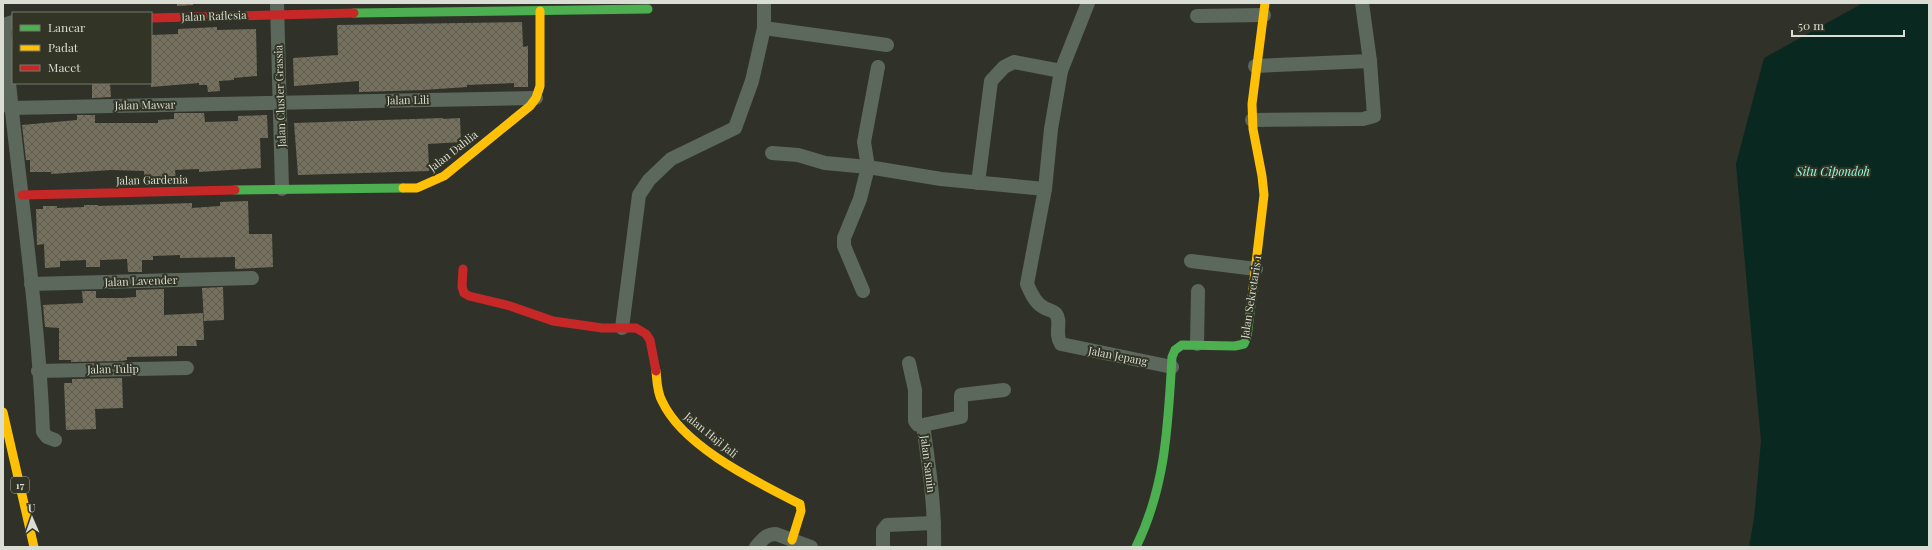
<svg xmlns="http://www.w3.org/2000/svg" width="1932" height="550" font-family="'Playfair Display',serif">
  <style>
    .water { fill: #082820 }
    .building { fill: url(#building-cross-hatch) }
    .lines { fill: none; stroke-linecap: round; stroke-linejoin: round }
    .street { stroke: #5b685b; stroke-width: 14 }
    .fast { stroke: #4caf50; stroke-width: 9 }
    .slow { stroke: #ffc107; stroke-width: 9 }
    .jam { stroke: #c62828; stroke-width: 9 }
    .labels { text-anchor: middle; stroke-width: 4; stroke-linejoin: round; paint-order: stroke }
    .shield { fill: #323526; stroke: #a8ab9f; stroke-width: 1 }
    .shield-label { font-size: 10px; font-weight: bold; fill: #daddd3 }
    .street-label { font-size: 11px; fill: #daddd3; stroke: #323526 }
    .water-label { font-size: 12px; font-style: italic; fill: #92fcdf; stroke: #323526 }
  </style>
  <defs>
    <pattern id="building-cross-hatch" width="8" height="8" patternUnits="userSpaceOnUse"><rect width="8" height="8" fill="#76715e"/><path d="M0 0l8 8M0 8l8-8" fill="none" stroke="#5e5c50"/></pattern>
  </defs>
  <rect width="100%" height="100%" fill="#30322a"/>
  <polygon class="water" points="1863,3 1929,3 1929,547 1749,547 1754,519 1761,441 1736,164 1764,58"/>
  <g class="building">
    <polygon points="177,3 193,3 193,5 177,6"/>
    <polygon points="522,22 523,47 528,46 528,87 514,87 514,83 467,85 467,87 423,90 359,92 359,81 294,86 293,58 338,55 337,25"/>
    <polygon points="217,27 217,30 256,29 257,76 234,78 234,80 219,81 220,91 208,92 207,85 199,85 199,83 151,87 151,35 178,34 178,29"/>
    <polygon points="92,83 110,83 111,97 92,98"/>
    <polygon points="174,113 204,113 205,122 238,121 238,116 267,115 268,138 260,138 261,168 199,172 199,169 175,170 176,180 145,181 144,171 111,170 51,174 51,172 30,172 30,160 26,160 22,125 77,120 77,115 95,115 95,123 158,123 158,120 174,119"/>
    <polygon points="443,118 443,119 460,118 461,142 428,144 429,171 298,175 294,123"/>
    <polygon points="248,201 249,234 272,234 273,267 235,269 235,257 180,258 180,255 153,256 153,260 142,260 142,272 128,272 127,259 100,260 100,267 86,267 86,260 60,261 60,267 45,268 44,244 37,245 36,209 43,209 43,206 57,206 57,208 84,207 84,205 98,205 98,206 192,203 192,208 220,206 220,202"/>
    <polygon points="223,287 224,320 204,321 202,288"/>
    <polygon points="164,289 164,315 203,313 204,340 196,340 197,346 177,346 177,356 127,357 127,360 121,361 71,362 71,360 59,360 59,328 45,327 43,305 83,303 82,291 96,291 96,298 122,298 136,297 136,290"/>
    <polygon points="122,378 123,408 95,409 96,429 66,430 64,383 72,383 72,379"/>
  </g>
  <g class="lines">
    <g class="street">
      <polyline points="277,3 282,189"/>
      <polyline points="764,3 764,28 887,45"/>
      <path d="M1088,3L1061,71L1051,129L1045,189L1027,284C1030,291 1035,303 1043,307C1047,310 1053,310 1056,314C1062,322 1054,333 1061,344L1172,367"/>
      <polyline points="1197,16 1264,15"/>
      <path d="M13,22L7,24L4,30C15,164 38,297 43,432L47,437L55,440"/>
      <polyline points="1255,66 1370,61"/>
      <polyline points="10,108 536,98"/>
      <polyline points="1252,120 1363,119 1374,116 1370,61 1362,3"/>
      <polyline points="772,153 798,155 825,163 868,167 941,179 1045,189"/>
      <polyline points="978,183 991,81 1004,67 1014,62 1061,71"/>
      <polyline points="1191,261 1256,269"/>
      <polyline points="31,284 252,278"/>
      <polyline points="863,291 844,246 844,238 860,199 868,167 864,142 878,67"/>
      <polyline points="622,328 639,195 649,180 671,159 735,128 752,81 764,28"/>
      <polyline points="1197,344 1198,291"/>
      <path d="M909,363L915,390V421L918,425H923C929,466 935,506 934,547"/>
      <polyline points="38,371 187,368"/>
      <polyline points="923,425 961,417 961,395 1004,390"/>
      <path d="M756,547C762,540 766,534 776,534L811,547"/>
      <polyline points="883,547 883,530 887,525 934,523"/>
    </g>
    <g class="fast">
      <polyline points="354,13 648,9"/>
      <polyline points="235,190 403,188"/>
      <path d="M1136,547C1166,486 1168,424 1172,357L1175,350L1182,345L1235,346L1244,344L1247,337L1252,297"/>
    </g>
    <g class="slow">
      <polyline points="403,188 417,188 444,176 530,106 536,98 540,86 540,11"/>
      <polyline points="1252,297 1264,195 1262,176 1253,129 1252,104 1265,3"/>
      <path d="M656,371C657,381 657,392 662,401C683,447 757,482 800,504L801,511L792,540"/>
      <polyline points="3,412 34,547"/>
    </g>
    <g class="jam">
      <polyline points="151,18 354,13"/>
      <polyline points="22,195 235,190"/>
      <polyline points="463,269 462,287 464,293 469,296 510,306 553,321 602,328 636,328 646,334 650,340 656,371"/>
    </g>
  </g>
  <g class="labels">
    <rect class="shield" x="11" y="477" width="18" height="16" rx="3"/>
    <g class="shield-label">
      <text x="20" y="489">17</text>
    </g>
    <g class="street-label">
      <text transform="translate(214 16) rotate(-2)" y="4">Jalan Raflesia</text>
      <text transform="translate(280 96) rotate(-92)" y="4">Jalan Cluster Grassia</text>
      <text transform="translate(408 100) rotate(-1)" y="4">Jalan Lili</text>
      <text transform="translate(145 105) rotate(-1)" y="4">Jalan Mawar</text>
      <text transform="translate(453 151) rotate(-38)" y="4">Jalan Dahlia</text>
      <text transform="translate(152 180) rotate(-1)" y="4">Jalan Gardenia</text>
      <text transform="translate(141 281) rotate(-2)" y="4">Jalan Lavender</text>
      <text transform="translate(1251 297) rotate(-81)" y="4">Jalan Sekretaris 1</text>
      <text transform="translate(1118 356) rotate(11)" y="4">Jalan Jepang</text>
      <text transform="translate(113 369) rotate(-1)" y="4">Jalan Tulip</text>
      <text transform="translate(711 435) rotate(39)" y="4">Jalan Haji Jali</text>
      <text transform="translate(928 464) rotate(83)" y="4">Jalan Samin</text>
    </g>
    <g class="water-label">
      <text x="1833" y="176">Situ Cipondoh</text>
    </g>
  </g>
  <rect width="1932" height="550" fill="none" stroke="#daddd3" stroke-width="8"/>
  <rect x="12" y="12" width="140" height="72" fill="#323526" stroke="#75786b"/>
  <rect x="20" y="25" width="20" height="6" fill="#4caf50" stroke="#75786b"/>
  <text x="48" y="32" font-size="12" fill="#daddd3">Lancar</text>
  <rect x="20" y="45" width="20" height="6" fill="#ffc107" stroke="#75786b"/>
  <text x="48" y="52" font-size="12" fill="#daddd3">Padat</text>
  <rect x="20" y="65" width="20" height="6" fill="#c62828" stroke="#75786b"/>
  <text x="48" y="72" font-size="12" fill="#daddd3">Macet</text>
  <g transform="translate(32 518) rotate(358)" stroke="#323526" stroke-width="3" paint-order="stroke">
  <path d="M0-3L7 15L0 10L-7 15Z" fill="#daddd3"/>
  <text y="-6" font-size="11" font-weight="bold" text-anchor="middle" fill="#daddd3">U</text>
  </g>
  <path d="M1792 30v6h112v-6" fill="none" stroke="#daddd3" stroke-width="2"/>
  <text x="1798" y="30" font-size="12" fill="#daddd3" stroke="#323526" stroke-width="3" paint-order="stroke">50 m</text>
</svg>
